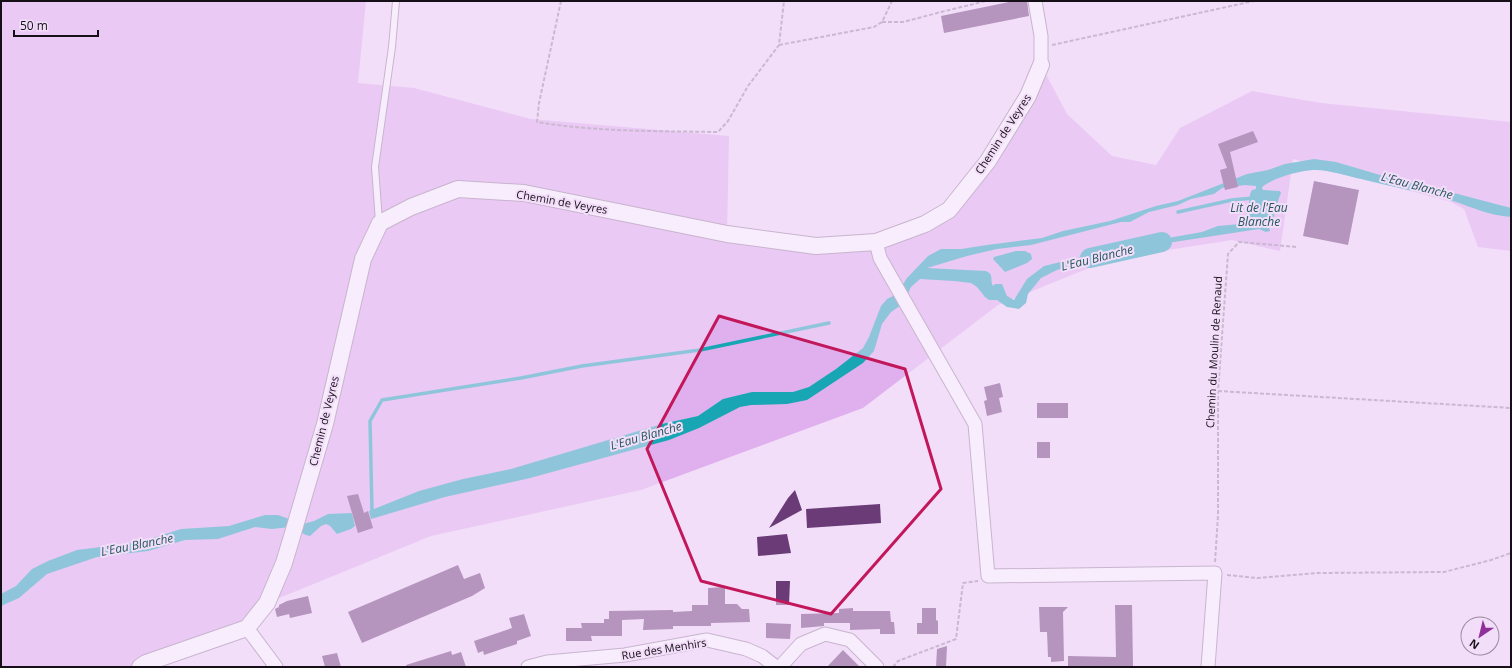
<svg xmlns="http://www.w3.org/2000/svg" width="1512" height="668" font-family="'Open Sans',sans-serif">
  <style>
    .green { fill: #dfb0ed }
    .water { fill: #18a6b4; fill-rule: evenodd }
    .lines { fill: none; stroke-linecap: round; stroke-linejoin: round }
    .stream { stroke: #18a6b4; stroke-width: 3.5 }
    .river { stroke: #18a6b4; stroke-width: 20 }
    .building { fill: #6a3b77 }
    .service-casing { stroke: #95829a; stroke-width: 8 }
    .minor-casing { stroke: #95829a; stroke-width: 15 }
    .tertiary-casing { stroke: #95829a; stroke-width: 18 }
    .path { stroke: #9a8b9e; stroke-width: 2; stroke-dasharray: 4 2; stroke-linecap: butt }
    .service { stroke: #fff; stroke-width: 6 }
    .minor { stroke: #fff; stroke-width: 13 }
    .tertiary { stroke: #fff; stroke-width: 16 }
    .marked { fill: none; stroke: #c2185b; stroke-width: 3; stroke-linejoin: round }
    .labels { text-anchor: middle; stroke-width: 4; stroke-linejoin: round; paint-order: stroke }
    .street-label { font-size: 11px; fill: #160f18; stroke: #f3def9 }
    .water-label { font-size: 12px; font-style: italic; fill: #24585e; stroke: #f3def9 }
  </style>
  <rect width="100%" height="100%" fill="#f3def9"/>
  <polygon class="green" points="1,1 366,1 358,83 414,88 531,119 729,136 727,234 876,242 949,210 1041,65 1067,114 1112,156 1156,165 1180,128 1252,91 1321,103 1511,122 1511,251 1478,247 1464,209 1451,202 1293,159 1280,251 1232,240 1111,259 998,305 863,408 641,490 431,536 267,603 247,628 140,667 1,667"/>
  <g class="water">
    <path d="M1314,159L1336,162L1397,180L1435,188L1511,208V217C1488,215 1474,208 1453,201C1423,192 1391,187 1361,179C1348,176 1326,169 1313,170C1298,171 1273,178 1262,187L1263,190L1280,191L1281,193C1277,201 1274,222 1269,227L1270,231L1266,232L1259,229L1128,249L1106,256L1091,258L1057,270L1041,278L1028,294L1026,303L1019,309L1007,307L997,300H989L985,297L977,287L971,283L954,281L920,279L911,287L903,304L891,312L882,324L874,351L863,363L807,400L787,404L751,405L740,407L699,428L669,440L530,478L445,497L371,519L369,511L419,491L463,479L511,469L662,424L698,416L723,399L752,392H793L809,387L836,369L863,348L869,337L881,306L887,299L897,294L907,278L928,256L941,249H961L987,245L1042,238L1063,231L1110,221L1156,206L1178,201L1247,174L1268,170L1285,164ZM1245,185L1256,186V189L1252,190C1249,195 1250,198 1249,203C1248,210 1245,220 1240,224L1218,226L1202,232L1140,243L1044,266L1027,279L1014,300L1007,296L1002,284H995L993,286C989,279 995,275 986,271L927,268L967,256L997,249L1031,245L1121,222H1130L1149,212L1178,205L1191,199L1214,194L1222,188Z"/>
    <polygon points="1016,251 1025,251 1031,254 1032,259 1027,263 1005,272 993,259 994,257"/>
    <polygon points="352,513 355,526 351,529 337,534 330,526 326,524 321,526 310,536 306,535 290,527 272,529 255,527 218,539 185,540 148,551 97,557 47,574 19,598 1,606 1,594 16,586 32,569 48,561 77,550 140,542 181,529 229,526 265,515 278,515 303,524 314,521 328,514"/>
  </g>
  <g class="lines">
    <g class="stream">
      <polyline points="1178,212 1232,200 1253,198"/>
      <polyline points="372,511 370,421 382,400 521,378 582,366 700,350 829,323"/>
    </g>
    <polyline class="river" points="1090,258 1162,242"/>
  </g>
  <g class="building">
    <polygon points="1014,1 1027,1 1029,16 944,33 941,16"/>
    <polygon points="1253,131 1258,142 1230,152 1238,187 1225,190 1220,170 1227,168 1218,144"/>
    <polygon points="1314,181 1359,190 1348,245 1303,236"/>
    <polygon points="1000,383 1003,397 999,398 1002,412 987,416 984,401 987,400 984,387"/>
    <rect x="1037" y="403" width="31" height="15"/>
    <rect x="1037" y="442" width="13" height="16"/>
    <polygon points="795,490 802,510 769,528 788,498"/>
    <polygon points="358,494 364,513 368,511 373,528 358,533 347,496"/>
    <polygon points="880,504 881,523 807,528 806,509"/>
    <polygon points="787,534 791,553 758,556 757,537"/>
    <polygon points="458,565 464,579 480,573 485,588 472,596 362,643 348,612"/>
    <polygon points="776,581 790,581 789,605 776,605"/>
    <polygon points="725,587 725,604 737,604 742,609 749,609 750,622 711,623 711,626 673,626 673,629 643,630 644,619 622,620 622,636 591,636 592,641 566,641 566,628 582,628 581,623 604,623 604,619 609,619 609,611 673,610 673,612 692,611 692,605 708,605 708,588"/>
    <polygon points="308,596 312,613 290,618 289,614 277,617 275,609 279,607 279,605 287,601"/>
    <polygon points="1115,605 1132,605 1133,667 1068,667 1068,656 1116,657"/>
    <polygon points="1039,607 1068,607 1063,612 1064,661 1051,662 1051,657 1048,657 1047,632 1040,632"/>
    <polygon points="853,608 853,611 890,611 891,622 894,622 895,634 880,634 880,629 850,630 850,623 824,623 824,626 801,628 801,614 839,613 839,609"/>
    <polygon points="922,608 936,608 936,620 938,621 938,634 917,634 917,623 922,623"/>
    <polygon points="524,614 531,636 517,641 517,644 484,655 483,651 478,653 474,641 512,628 509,618"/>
    <polygon points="766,623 791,624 790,639 766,638"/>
    <polygon points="947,646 946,667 936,667 937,649"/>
    <polygon points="843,650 860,667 827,667"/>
    <polygon points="451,651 452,655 461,652 466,667 407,667 406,665"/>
    <polygon points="337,653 341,667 325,667 322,656"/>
  </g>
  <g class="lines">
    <defs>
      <polyline id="service" points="379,222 375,167 392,47 396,1"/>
      <g id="minor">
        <polyline points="1035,1 1041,36 1041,65"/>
        <polyline points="876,242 880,258 975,424 988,576 1215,573 1208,667"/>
        <polyline points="247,628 276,667"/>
        <polyline points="528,667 547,662 625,655 707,640 746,649 762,656 776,667"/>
        <polyline points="780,667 801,644 825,634 850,640 877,667"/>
      </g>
      <polyline id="tertiary" points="140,667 146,663 247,628 267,603 284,563 293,533 325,424 363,259 380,223 411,207 458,189 524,193 727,234 816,246 876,242 925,224 949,210 988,161 1028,96 1041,65"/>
    </defs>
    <use href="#service" class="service-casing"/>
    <use href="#minor" class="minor-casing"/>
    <use href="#tertiary" class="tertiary-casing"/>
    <g class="path">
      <path d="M561,1L539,103L537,122C596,132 658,131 718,132L728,121L748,86L779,45L784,1"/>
      <polyline points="882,22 903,22 941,12 986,1"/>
      <polyline points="779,45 874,27 882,22 892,1"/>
      <polyline points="1052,45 1254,1"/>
      <polyline points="1218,391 1511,408"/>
      <polyline points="1215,562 1218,516 1218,391 1228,254 1239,242 1297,247"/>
      <polyline points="1227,575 1257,578 1317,573 1444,572 1491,560 1511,553"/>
      <polyline points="893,667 898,661 956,639 963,583 978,581"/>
    </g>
    <use href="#service" class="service"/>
    <use href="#minor" class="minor"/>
    <use href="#tertiary" class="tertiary"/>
  </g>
  <path d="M0 0H1512V668H0ZM719,316L905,369L941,489L831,614L701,581L647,449Z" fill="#f3def9" fill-opacity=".55" fill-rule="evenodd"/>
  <path class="marked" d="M719,316L905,369L941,489L831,614L701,581L647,449Z"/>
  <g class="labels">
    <g class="street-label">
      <text transform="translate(1003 134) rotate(-57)" y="4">Chemin de Veyres</text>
      <text transform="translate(562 202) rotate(10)" y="4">Chemin de Veyres</text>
      <text transform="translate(1214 352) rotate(-87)" y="4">Chemin du Moulin de Renaud</text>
      <text transform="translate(324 421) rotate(-76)" y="4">Chemin de Veyres</text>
      <text transform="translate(664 649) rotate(-9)" y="4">Rue des Menhirs</text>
    </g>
    <g class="water-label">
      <text transform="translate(1417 186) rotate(15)" y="4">L'Eau Blanche</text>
      <text x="1259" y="212">Lit de l'Eau<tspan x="1259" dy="14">Blanche</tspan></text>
      <text transform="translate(1097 258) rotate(-14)" y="4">L'Eau Blanche</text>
      <text transform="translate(646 436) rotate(-16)" y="4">L'Eau Blanche</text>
      <text transform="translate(137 545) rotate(-11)" y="4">L'Eau Blanche</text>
    </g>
  </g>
  <rect width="1512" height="668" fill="none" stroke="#160f18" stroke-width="4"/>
  <g transform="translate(1480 636) rotate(215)"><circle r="19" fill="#f3def9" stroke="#9b8b9f"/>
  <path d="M0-3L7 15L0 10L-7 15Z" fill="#90319a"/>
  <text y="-6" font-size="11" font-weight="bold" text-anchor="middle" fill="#160f18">N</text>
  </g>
  <path d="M14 30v6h84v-6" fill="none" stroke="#160f18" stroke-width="2"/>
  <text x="20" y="30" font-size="12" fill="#160f18" stroke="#f3def9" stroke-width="3" paint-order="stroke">50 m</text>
</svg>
